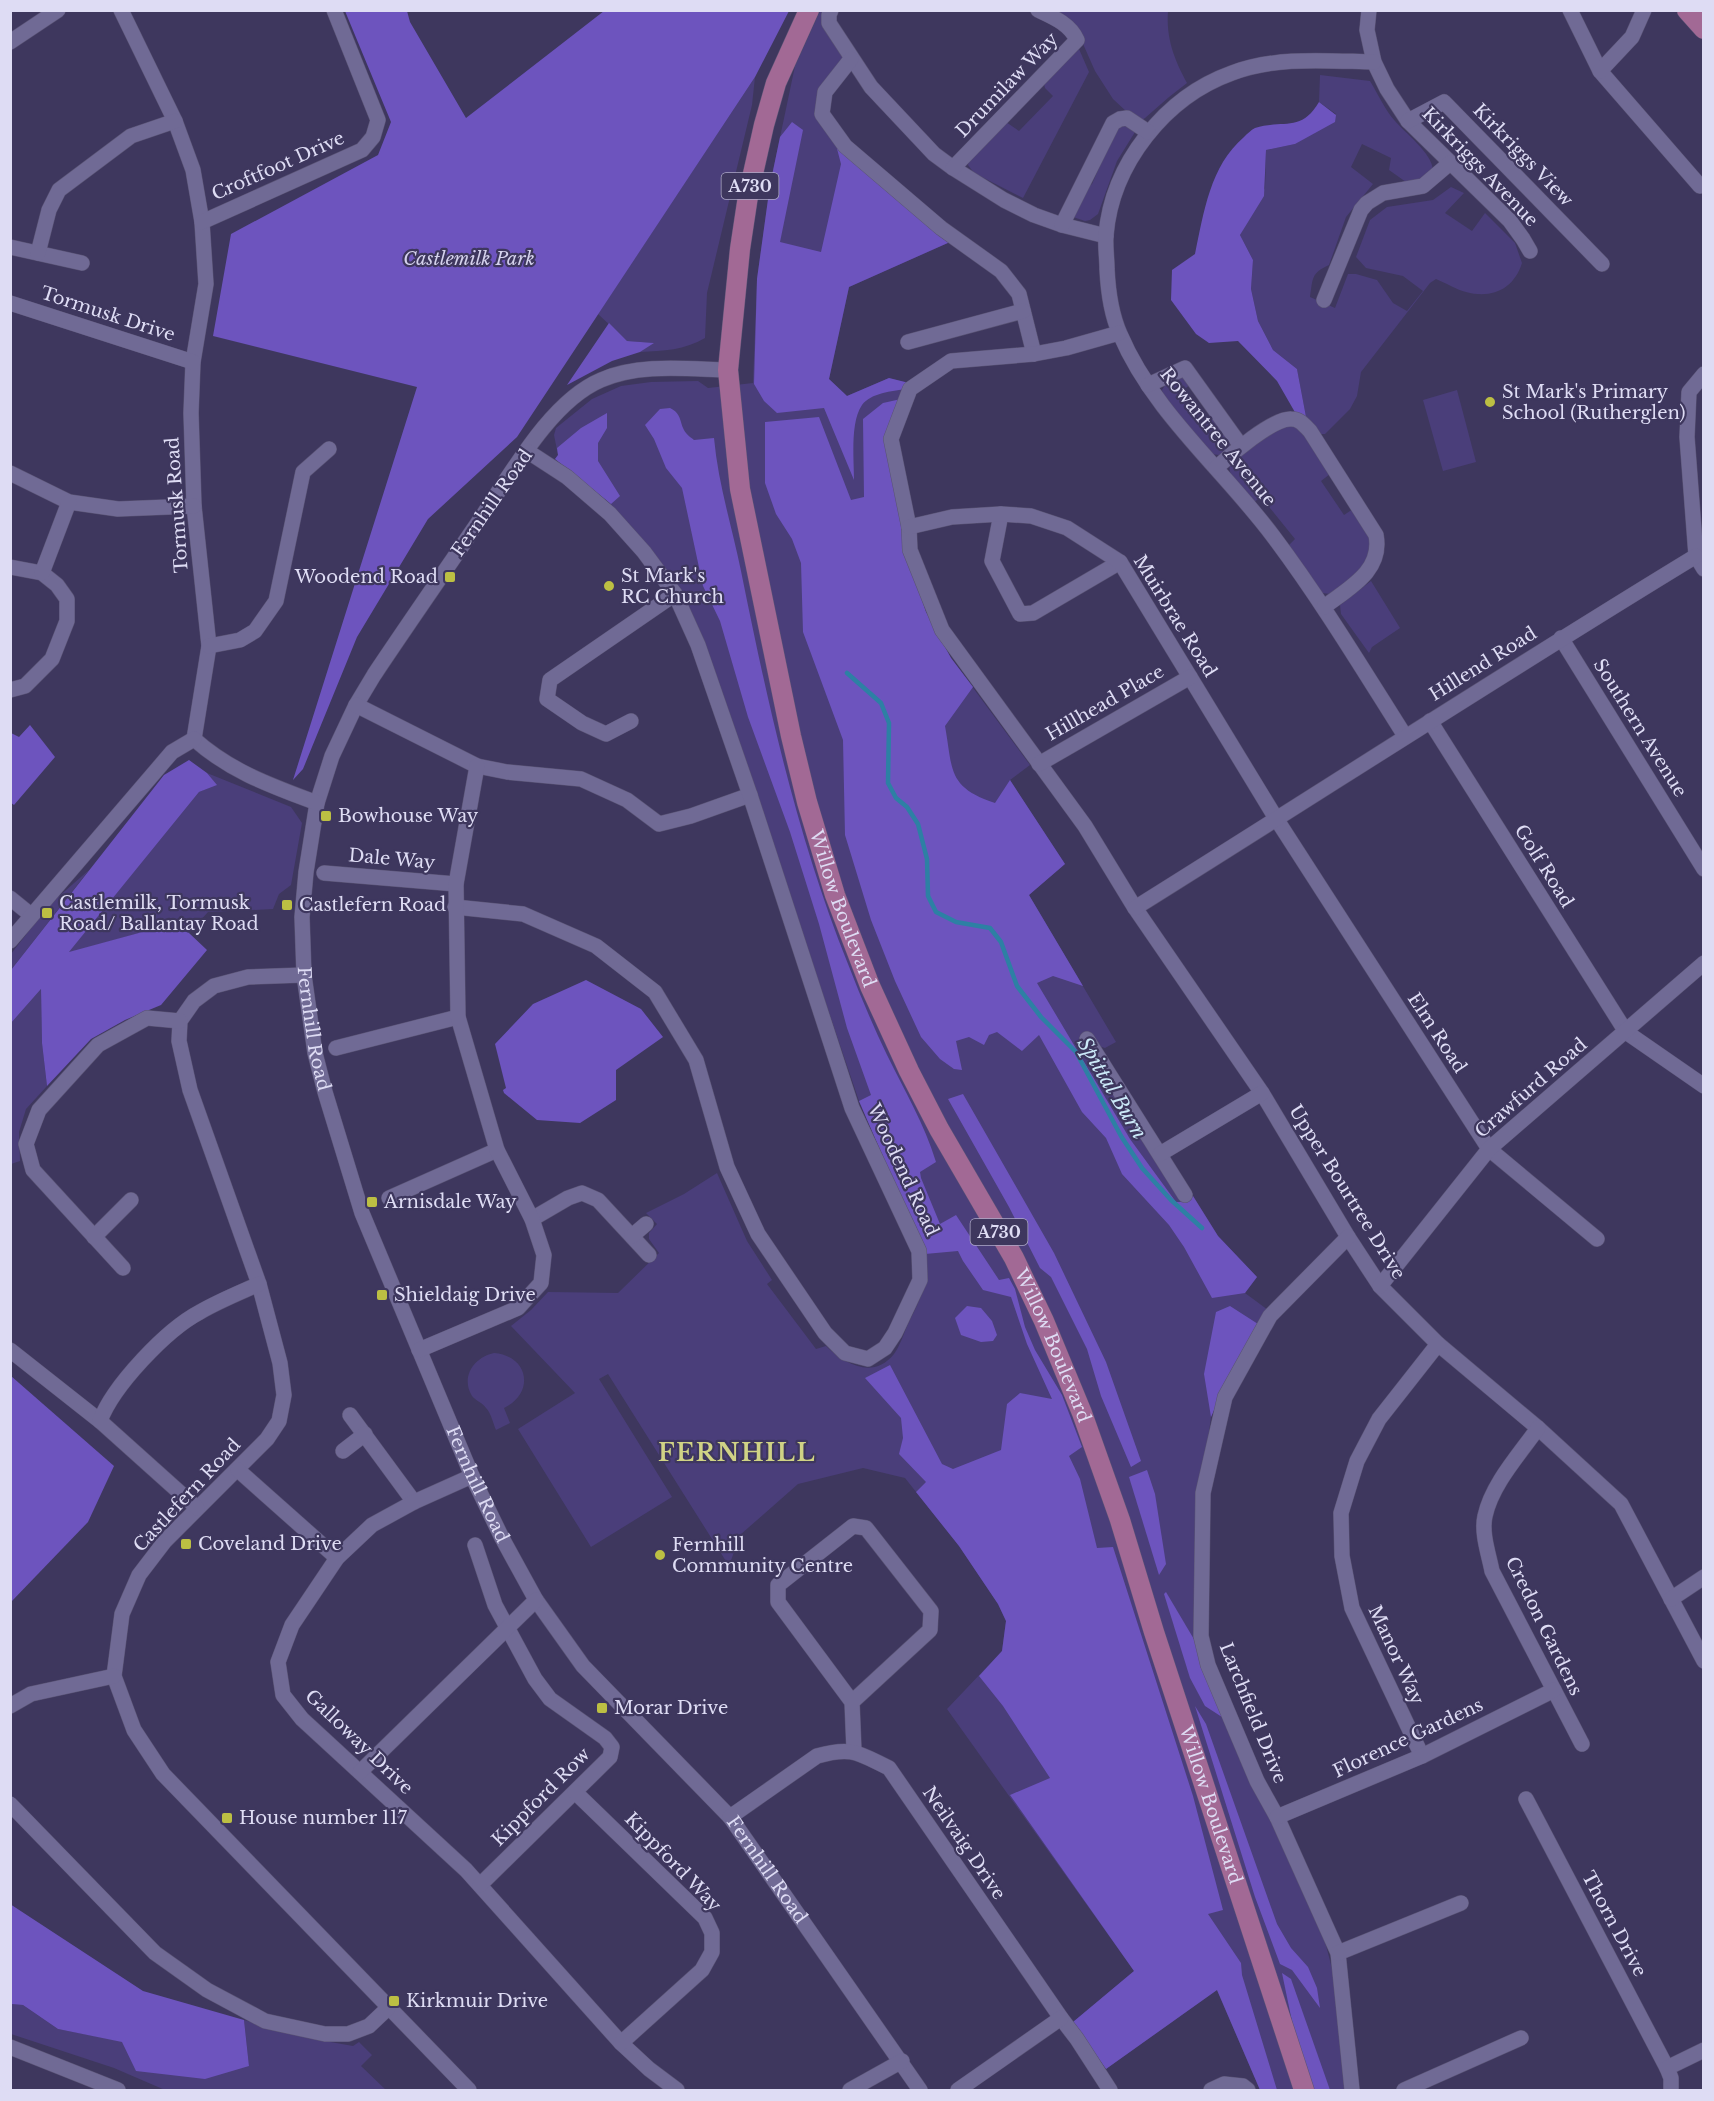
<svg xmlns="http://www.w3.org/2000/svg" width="1714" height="2101" font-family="'Libre Baskerville',serif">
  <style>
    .green { fill: #4a3e7a }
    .forest { fill: #6d54be }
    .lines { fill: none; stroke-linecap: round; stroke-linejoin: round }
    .stream { stroke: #2d80a4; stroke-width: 4.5 }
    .minor-casing { stroke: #595374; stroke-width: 16 }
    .major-casing { stroke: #595374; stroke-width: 21 }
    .minor { stroke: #706a95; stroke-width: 15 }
    .major { stroke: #a26995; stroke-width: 20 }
    .poi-dot { fill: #bcbf43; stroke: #3e375e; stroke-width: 2 }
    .labels { text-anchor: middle; stroke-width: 4.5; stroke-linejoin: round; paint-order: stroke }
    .shield { fill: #3e375e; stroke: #aeaac7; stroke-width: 1.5 }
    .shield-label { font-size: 16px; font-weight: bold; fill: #dedcf4 }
    .street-label { font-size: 18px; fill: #dedcf4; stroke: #3e375e }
    .park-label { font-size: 18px; font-style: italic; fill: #d5d2ed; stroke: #3e375e }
    .poi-label { font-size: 18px; fill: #dedcf4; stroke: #3e375e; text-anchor: start }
    .water-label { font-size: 20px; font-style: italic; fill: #cbe9f8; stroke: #3e375e }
    .district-label { font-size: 24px; font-weight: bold; letter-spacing: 1.5px; fill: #d0d385; stroke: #3e375e }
  </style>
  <rect width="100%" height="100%" fill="#3e375e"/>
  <g class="green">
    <path d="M820,11H826L844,59L817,110L950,242L849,287L829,379L847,396L889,378L909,383L892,419L893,475L905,548L926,612L951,658L1030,765L1010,780L1065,864L1029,895L1116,1042L1105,1048L1082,1041L1182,1202L1193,1196L1218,1236L1257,1277L1245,1293L1268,1310L1230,1374L1211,1417L1200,1499L1195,1641L1324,1938L1338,1991L1349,2090H1260L1217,1990L1106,2069L1073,2022L1134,1971L947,1709L1002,1651L1006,1621L998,1604L959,1546L905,1478L863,1468L798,1484L740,1535L729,1566L608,1374L599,1379L672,1497L591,1547L518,1429L575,1393L511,1326L531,1310L548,1292L618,1293L659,1253L649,1239V1233L657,1224L646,1213L684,1194L717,1173L747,1241L772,1280L767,1284L816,1349L826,1346C845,1364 873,1380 894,1354C900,1346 904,1333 908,1324C920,1299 930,1283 925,1254L859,1101L789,895L660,564L633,528L604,497L555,459L558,455L554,435L556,428L592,399L621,386L651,382L698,381L708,388L753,383L757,279L770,185L795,66Z"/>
    <path d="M1055,11H1168C1166,38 1174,59 1187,83L1169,97L1145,118L1142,120L1127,112L1113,99L1095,71L1076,28Z"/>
    <polygon points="1079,49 1089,72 1023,198 974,173 968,165 969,161 1006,122 1019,131 1053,96 1045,88 1044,84 1047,80"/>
    <path d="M1320,75L1370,81C1378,94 1385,110 1395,121C1404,132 1438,158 1432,173C1429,180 1413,181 1406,182L1389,170L1391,158L1362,144L1351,167L1373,184L1346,217L1329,265C1311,273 1313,278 1310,297L1335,308L1348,274H1356L1377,280L1393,303L1407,311L1423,291L1403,276L1366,268L1356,257L1370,220L1387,207L1433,200L1451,187L1464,193L1445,213L1472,231L1485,213L1515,243L1522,263C1514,289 1492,299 1466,292C1457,290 1446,283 1436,279L1430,283L1361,372L1357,396L1350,409L1325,434H1317L1307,422L1297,369L1273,350L1258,321L1251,289L1253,260L1240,235L1265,188L1266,150L1295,144L1336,114L1319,102Z"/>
    <path d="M755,77L752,105L707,293L705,338C685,350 663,351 640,352L653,343L627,341L598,314Z"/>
    <polygon points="1122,124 1135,132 1117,161 1098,214 1090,220 1085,221 1073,217 1086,188 1092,184 1115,131"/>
    <polygon points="1182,377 1186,379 1191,384 1182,391 1207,423 1215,418 1232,444 1230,449 1219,455 1211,454 1163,395 1162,390 1167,382"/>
    <polygon points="1457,390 1476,462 1443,471 1423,400"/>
    <path d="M1284,425L1299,427L1330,474L1321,481L1344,515L1353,509L1372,540L1367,565L1330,594L1322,593L1288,546L1295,539L1261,497L1254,502C1245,492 1224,476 1231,462Z"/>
    <polygon points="1371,581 1400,628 1372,647 1369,653 1341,614 1340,605"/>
    <polygon points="207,773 291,807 302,823 291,885 279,894 273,909 208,912 189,933 168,925 68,953 199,792 216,785"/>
    <polygon points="89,870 11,970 11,954 49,905"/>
    <polygon points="41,989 42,1043 47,1086 26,1109 19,1132 20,1161 11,1164 11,1023"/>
    <path d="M494,1353C529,1356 535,1393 504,1408L510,1423L496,1430C493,1423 491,1413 486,1408C483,1403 476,1401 472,1396C460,1376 475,1357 494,1353Z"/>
    <polygon points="11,2004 23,2005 58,2029 249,2066 244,2020 308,2038 353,2046 359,2042 372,2055 361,2066 386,2090 165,2090 114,2068 11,2034"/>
  </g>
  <g class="forest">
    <polygon points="345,11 407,11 410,22 466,118 604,11 789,11 755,77 517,437 428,519 357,637 303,769 293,780 417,387 213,336 231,234 378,155 391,122"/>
    <path d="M1319,102L1336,115L1335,122L1295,144L1266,150L1264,196L1240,235L1253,260L1251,289L1258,321L1273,350L1297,369L1307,422L1300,421L1277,381L1238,341L1209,343L1196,334L1171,300L1172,270L1195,254C1204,212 1210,166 1244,137C1247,134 1251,130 1255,128C1283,119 1301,133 1319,102Z"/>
    <path d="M792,122L803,130L780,242L821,252L841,164L835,141L950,242L849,287L829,379L847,396L889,378L909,383L906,389C892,391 871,393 862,405C850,422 854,460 854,480L824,408L777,413L764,401L754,384L757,279L770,185L780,137Z"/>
    <polygon points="609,323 627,341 654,343 640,352 612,361 567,385"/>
    <path d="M901,399L893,475L905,548L926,612L951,658L973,687L945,726C953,770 947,787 995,803L1010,780L1065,864L1029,895L1083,986L1053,976L1037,983L1130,1139L1176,1202H1183L1193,1196L1218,1236L1257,1277L1245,1293L1212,1298L1184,1247L1169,1225L1122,1174L1106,1138L1082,1112L1039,1035L1022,1051L997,1032L989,1035L984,1045L969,1037L956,1041L962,1070L954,1069L940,1059L921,1037L895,981L871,920L845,835L843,740L803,632L801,563L792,539L776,514L765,483V422L819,417L851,500L864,497L863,419L883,403Z"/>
    <path d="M670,408C683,414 679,424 686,433C688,436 692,438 694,440L714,438C718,483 732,527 741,571C768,705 797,837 848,964C860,995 873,1026 887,1055C905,1092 924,1123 936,1162L920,1172L921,1178L940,1224L956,1215L999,1280L1009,1278L1015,1289L1025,1327L1035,1350L1062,1395L1082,1447L1069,1456L1080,1479L1097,1548L1113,1547L1193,1796L1223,1910L1208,1914L1241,1963L1242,1975L1277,2090H1260L1217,1990L1106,2069L1073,2022L1134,1971L1010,1795L1050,1778L1003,1706L979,1676L1002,1651L1006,1621L998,1604L959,1546L916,1492L926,1482L899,1454L903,1438L901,1418L865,1378L890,1365L942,1464L953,1469L1001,1450L1007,1404L1020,1393L1052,1399L1027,1344L1011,1297L983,1290L963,1261L958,1251L925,1254L859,1101L871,1095L847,1028L819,924L790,832L748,717L720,621L703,586L682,488L666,468L654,439L645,425L660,409Z"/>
    <polygon points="607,413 607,428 598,443 598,461 620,496 611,504 555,459 558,455 557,448 581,428"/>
    <polygon points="30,725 55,757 14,805 10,802 11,733 19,737"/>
    <polygon points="189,760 207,773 217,785 199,792 69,952 168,925 189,933 207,950 161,1005 125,1020 91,1039 47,1086 42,1043 41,989 11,1023 11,970 164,775"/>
    <polygon points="586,980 641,1009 663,1037 616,1070 616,1100 580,1123 537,1120 504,1093 503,1090 506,1088 495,1044 533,1004"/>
    <polygon points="963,1094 1054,1253 1106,1362 1141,1461 1131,1467 1101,1396 1087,1349 1051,1277 1040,1268 1009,1207 948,1099"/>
    <polygon points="967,1306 981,1308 992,1321 997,1335 993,1341 981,1342 961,1335 955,1318"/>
    <polygon points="1230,1306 1258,1324 1230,1374 1211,1417 1204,1374 1216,1312"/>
    <polygon points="11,1376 114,1466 88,1522 11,1602"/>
    <polygon points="1147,1470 1155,1494 1166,1564 1159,1575 1129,1477"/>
    <polygon points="1166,1592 1195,1641 1225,1719 1205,1706 1190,1678 1164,1594"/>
    <polygon points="1195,1706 1206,1724 1277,1924 1291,1948 1308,1967 1317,1988 1320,2008 1292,1970 1280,1964 1255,1897"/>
    <polygon points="10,1904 143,1991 244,2020 249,2066 205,2079 136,2071 122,2042 58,2029 23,2005 11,2004"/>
    <polygon points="1282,1973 1291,1979 1330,2090 1314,2090 1294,2031"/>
  </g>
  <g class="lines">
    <polyline class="stream" points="847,673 881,703 889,723 888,783 896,798 907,807 918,824 927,859 928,896 936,912 956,922 990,928 1001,942 1017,986 1041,1017 1076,1052 1121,1136 1142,1168 1171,1200 1202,1228"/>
    <defs>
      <g id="minor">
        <polyline points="121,10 175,121 193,170 202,222 206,284 193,362 191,413 194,506 209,646 194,739"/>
        <polyline points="831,10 829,15 829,23 871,87 934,154 953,168 1004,200 1034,215 1062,225 1106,236"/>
        <polyline points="1369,10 1367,30 1374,62 1387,89 1408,121 1510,221 1523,239 1530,251"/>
        <polyline points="1570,10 1600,71 1700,186"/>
        <polyline points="10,42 58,10"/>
        <polyline points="851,59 825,92 822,114 845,146 941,228 1001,271 1019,294 1034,354"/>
        <path d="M1374,62C1327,61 1277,56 1232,73C1165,97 1112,164 1106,235C1105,246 1107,258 1107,269C1108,290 1111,314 1120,334C1153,412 1223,469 1273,536C1321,600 1362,668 1405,736"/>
        <polyline points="1600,71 1632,37 1644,10"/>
        <polyline points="1408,121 1444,102 1602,264"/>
        <path d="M953,168L1077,40C1070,24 1053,17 1038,10"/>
        <polyline points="202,222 362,150 373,137 378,120 334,10"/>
        <polyline points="1062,225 1113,123 1120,119 1127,118 1148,132"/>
        <polyline points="10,247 82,263"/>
        <polyline points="38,253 49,210 59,190 131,136 175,121"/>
        <polyline points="1324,300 1361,210 1367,203 1383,193 1423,186 1450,163"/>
        <polyline points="10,303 193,362"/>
        <polyline points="1119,333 1066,348 1034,354 951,361 910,389 891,439 909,527 910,550 942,630 1085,826 1135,908 1262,1093 1348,1237 1380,1286 1438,1344 1538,1428 1621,1504 1704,1661"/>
        <polyline points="908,342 1023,311"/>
        <path id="s1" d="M728,370C687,369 639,363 601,380C549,402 509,478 477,524C443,574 408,624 374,675L356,705L332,756L317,803L306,872L302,917L304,975L315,1053L325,1092L362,1213L472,1476L502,1538L536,1600L583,1666L730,1817L920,2090"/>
        <polyline points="1704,374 1689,392 1687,437 1696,556 1704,569"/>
        <polyline points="1148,385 1185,368 1241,446"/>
        <path d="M1216,468C1230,455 1273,418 1291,419C1300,419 1304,425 1310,431L1376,535C1383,571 1349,588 1324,607"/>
        <polyline points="10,473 69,502 118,509 194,506"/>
        <polyline points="1001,514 992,561 1020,614 1033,613 1120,562"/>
        <polyline points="909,527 952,517 1001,514 1031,516 1067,528 1120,562 1277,820 1489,1149 1597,1239"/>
        <polyline points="10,567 42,573 57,585 67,599 67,621 52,659 25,686 10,690"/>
        <polyline points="42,573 69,502"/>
        <polyline points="1561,638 1704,869"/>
        <polyline points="209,646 240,640 255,631 276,601 303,472 329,449"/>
        <polyline points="356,705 477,766 507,772 581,779 627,800 659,824 691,816 750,795"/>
        <polyline points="631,721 606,734 582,723 547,699 550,680 675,594"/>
        <polyline points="1430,721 1626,1032 1704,1086"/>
        <path d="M194,739C231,772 272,786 317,803"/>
        <polyline points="1039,764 1190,677"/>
        <polyline points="324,873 456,884"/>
        <polyline points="10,898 31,915"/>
        <polyline points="455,907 523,914 596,946 655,992 696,1060 727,1167 758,1234 825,1333 845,1353 868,1359 885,1348 895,1333 920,1280 919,1251 852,1108 750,795 698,645 675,594 644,552 610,514 567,477 527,451"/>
        <path d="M1135,908C1322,791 1507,671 1696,556"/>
        <polyline points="10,941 172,752 194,739"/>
        <polyline points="304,975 248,977 214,986 194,1001 180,1021 179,1041 190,1090 259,1284 280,1363 284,1395 279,1421 267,1439 165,1541 139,1575 122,1614 114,1676 134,1730 163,1774 469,2090"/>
        <polyline points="1087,1039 1185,1195"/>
        <polyline points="336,1048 458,1017"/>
        <polyline points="1160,1154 1262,1093"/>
        <polyline points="389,1198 497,1150"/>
        <polyline points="532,1219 568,1198 582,1193 598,1200 649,1255"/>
        <polyline points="632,1236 646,1224"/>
        <polyline points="94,1237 131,1200"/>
        <polyline points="1348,1237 1270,1316 1225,1397 1203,1493 1201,1636 1208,1665 1257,1781 1277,1817 1338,1953 1352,2090"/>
        <polyline points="123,1268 33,1170 26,1144 39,1110 98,1045 147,1018 180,1021"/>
        <polyline points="1380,1286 1489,1149 1704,963"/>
        <polyline points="10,1350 100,1421"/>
        <polyline points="419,1350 518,1308 541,1283 544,1255 532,1219 497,1150 458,1017 456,884 477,766"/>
        <polyline points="350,1415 414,1502"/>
        <path d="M1538,1428C1519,1455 1492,1484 1485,1516C1481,1533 1489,1555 1492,1571L1582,1744"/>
        <polyline points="343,1451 365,1434"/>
        <polyline points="238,1470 337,1558"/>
        <polyline points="472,1476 414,1502 372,1525 337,1558 292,1625 278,1662 283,1695 302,1719 466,1870 621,2043 649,2069 677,2090"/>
        <path d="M197,1508L100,1421C113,1386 166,1330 200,1312C219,1301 239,1293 259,1284"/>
        <polyline points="475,1545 495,1605 535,1679 550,1699 605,1738 612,1747 610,1757 480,1885"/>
        <polyline points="1671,1599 1704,1577"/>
        <polyline points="852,1702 930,1630 931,1611 866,1528 853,1526 778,1585 778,1602 852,1702 854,1751"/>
        <polyline points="10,1706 31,1694 114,1676"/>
        <polyline points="1422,1756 1352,1608 1342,1556 1341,1513 1357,1461 1379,1419 1438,1344"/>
        <polyline points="360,1772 536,1600"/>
        <polyline points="575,1792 705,1918 712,1933 712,1952 702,1970 621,2043"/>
        <polyline points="1526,1799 1667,2068"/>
        <polyline points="10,1804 155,1953 207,1990 265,2021 325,2034 348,2034 369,2026 388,2008"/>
        <path d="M730,1817L817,1756C852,1746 858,1753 889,1768L1061,2018L1077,2039L1110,2090"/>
        <polyline points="1277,1817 1422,1756 1554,1690"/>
        <polyline points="1338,1953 1461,1903"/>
        <polyline points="10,2047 118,2090"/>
        <polyline points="850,2090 902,2061"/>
        <polyline points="958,2090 1061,2018"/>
        <polyline points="1211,2090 1224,2084 1243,2086 1248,2090"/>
        <polyline points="1404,2090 1521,2038"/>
        <polyline points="1671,2090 1671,2078 1667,2068 1704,2050"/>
      </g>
      <g id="major">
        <path id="s2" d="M809,10L776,83L764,125L748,196L740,249L728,370L740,489L791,736L807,802L835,895L870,986L909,1071L939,1129L1014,1258L1044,1321L1082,1413L1120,1520L1154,1632L1304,2090"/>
        <polyline points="1687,10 1704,29"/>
      </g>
    </defs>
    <use href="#minor" class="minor-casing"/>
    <use href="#major" class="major-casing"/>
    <use href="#minor" class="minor"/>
    <use href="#major" class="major"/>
  </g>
  <g class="poi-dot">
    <circle cx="1490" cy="402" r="6"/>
    <rect x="444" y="571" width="12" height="12" rx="3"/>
    <circle cx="609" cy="586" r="6"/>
    <rect x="320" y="810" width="12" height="12" rx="3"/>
    <rect x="281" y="899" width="12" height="12" rx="3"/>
    <rect x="41" y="907" width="12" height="12" rx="3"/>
    <rect x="366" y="1196" width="12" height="12" rx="3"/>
    <rect x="376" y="1289" width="12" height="12" rx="3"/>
    <rect x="180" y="1538" width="12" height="12" rx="3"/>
    <circle cx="660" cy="1555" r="6"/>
    <rect x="596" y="1702" width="12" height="12" rx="3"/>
    <rect x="221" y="1812" width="12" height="12" rx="3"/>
    <rect x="388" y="1995" width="12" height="12" rx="3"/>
  </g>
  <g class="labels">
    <g class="shield">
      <rect x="721.5" y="173" width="57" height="26" rx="4.5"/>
      <rect x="970.5" y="1219" width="57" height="26" rx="4.5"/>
    </g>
    <g class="shield-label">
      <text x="750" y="192">A730</text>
      <text x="999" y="1238">A730</text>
    </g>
    <g class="street-label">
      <text transform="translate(1007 85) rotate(-46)" y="6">Drumilaw Way</text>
      <text transform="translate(1523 155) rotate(46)" y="6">Kirkriggs View</text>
      <text transform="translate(278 166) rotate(-24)" y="6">Croftfoot Drive</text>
      <text transform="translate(1480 167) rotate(46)" y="6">Kirkriggs Avenue</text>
      <text transform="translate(108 314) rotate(18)" y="6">Tormusk Drive</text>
      <text transform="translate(1218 437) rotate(51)" y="6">Rowantree Avenue</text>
      <text transform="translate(492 503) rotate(-55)" y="6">Fernhill Road</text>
      <text transform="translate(177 505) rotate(-94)" y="6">Tormusk Road</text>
      <text transform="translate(1175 616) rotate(58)" y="6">Muirbrae Road</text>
      <text transform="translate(1483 664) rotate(-32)" y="6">Hillend Road</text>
      <text transform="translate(1105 703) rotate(-30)" y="6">Hillhead Place</text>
      <text transform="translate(1640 728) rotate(58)" y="6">Southern Avenue</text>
      <text transform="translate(392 859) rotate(5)" y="6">Dale Way</text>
      <text transform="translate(1544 866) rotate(58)" y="6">Golf Road</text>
      <text dy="6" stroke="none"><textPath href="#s2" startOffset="924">Willow Boulevard</textPath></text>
      <text dy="6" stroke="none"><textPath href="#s1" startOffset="872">Fernhill Road</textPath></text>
      <text transform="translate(1437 1033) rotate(57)" y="6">Elm Road</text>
      <text transform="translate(1531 1088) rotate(-41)" y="6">Crawfurd Road</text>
      <text transform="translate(903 1170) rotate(65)" y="6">Woodend Road</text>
      <text transform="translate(1347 1192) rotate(58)" y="6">Upper Bourtree Drive</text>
      <text dy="6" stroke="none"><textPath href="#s2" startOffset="1410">Willow Boulevard</textPath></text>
      <text dy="6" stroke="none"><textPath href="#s1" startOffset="1358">Fernhill Road</textPath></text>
      <text transform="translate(187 1495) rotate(-47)" y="6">Castlefern Road</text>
      <text transform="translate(1544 1626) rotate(64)" y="6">Credon Gardens</text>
      <text transform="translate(1396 1655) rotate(65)" y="6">Manor Way</text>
      <text transform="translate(1253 1713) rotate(68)" y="6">Larchfield Drive</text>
      <text transform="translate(1408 1738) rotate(-25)" y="6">Florence Gardens</text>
      <text transform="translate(359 1742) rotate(44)" y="6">Galloway Drive</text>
      <text transform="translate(541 1797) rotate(-45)" y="6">Kippford Row</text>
      <text dy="6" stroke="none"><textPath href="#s2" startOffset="1896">Willow Boulevard</textPath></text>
      <text transform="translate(964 1843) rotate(56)" y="6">Neilvaig Drive</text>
      <text transform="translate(673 1862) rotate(46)" y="6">Kippford Way</text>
      <text dy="6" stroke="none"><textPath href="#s1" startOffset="1844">Fernhill Road</textPath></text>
      <text transform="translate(1614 1924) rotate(62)" y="6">Thorn Drive</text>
    </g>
    <g class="park-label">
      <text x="469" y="265">Castlemilk Park</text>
    </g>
    <g class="poi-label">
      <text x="1502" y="398">St Mark's Primary<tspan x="1502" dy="21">School (Rutherglen)</tspan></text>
      <text x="621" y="582">St Mark's<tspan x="621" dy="21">RC Church</tspan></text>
      <text x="438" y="583" text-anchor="end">Woodend Road</text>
      <text x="338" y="822">Bowhouse Way</text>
      <text x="59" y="909">Castlemilk, Tormusk<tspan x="59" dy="21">Road/ Ballantay Road</tspan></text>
      <text x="299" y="911">Castlefern Road</text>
      <text x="384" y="1208">Arnisdale Way</text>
      <text x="394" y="1301">Shieldaig Drive</text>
      <text x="198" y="1550">Coveland Drive</text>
      <text x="672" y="1551">Fernhill<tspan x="672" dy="21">Community Centre</tspan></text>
      <text x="614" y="1714">Morar Drive</text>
      <text x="239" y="1824">House number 117</text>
      <text x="406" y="2007">Kirkmuir Drive</text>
    </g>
    <g class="water-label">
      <text transform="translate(1112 1088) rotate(59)" y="7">Spittal Burn</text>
    </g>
    <g class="district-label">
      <text x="737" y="1461">FERNHILL</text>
    </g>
  </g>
  <rect width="1714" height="2101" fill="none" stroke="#dedcf4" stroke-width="24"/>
</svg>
